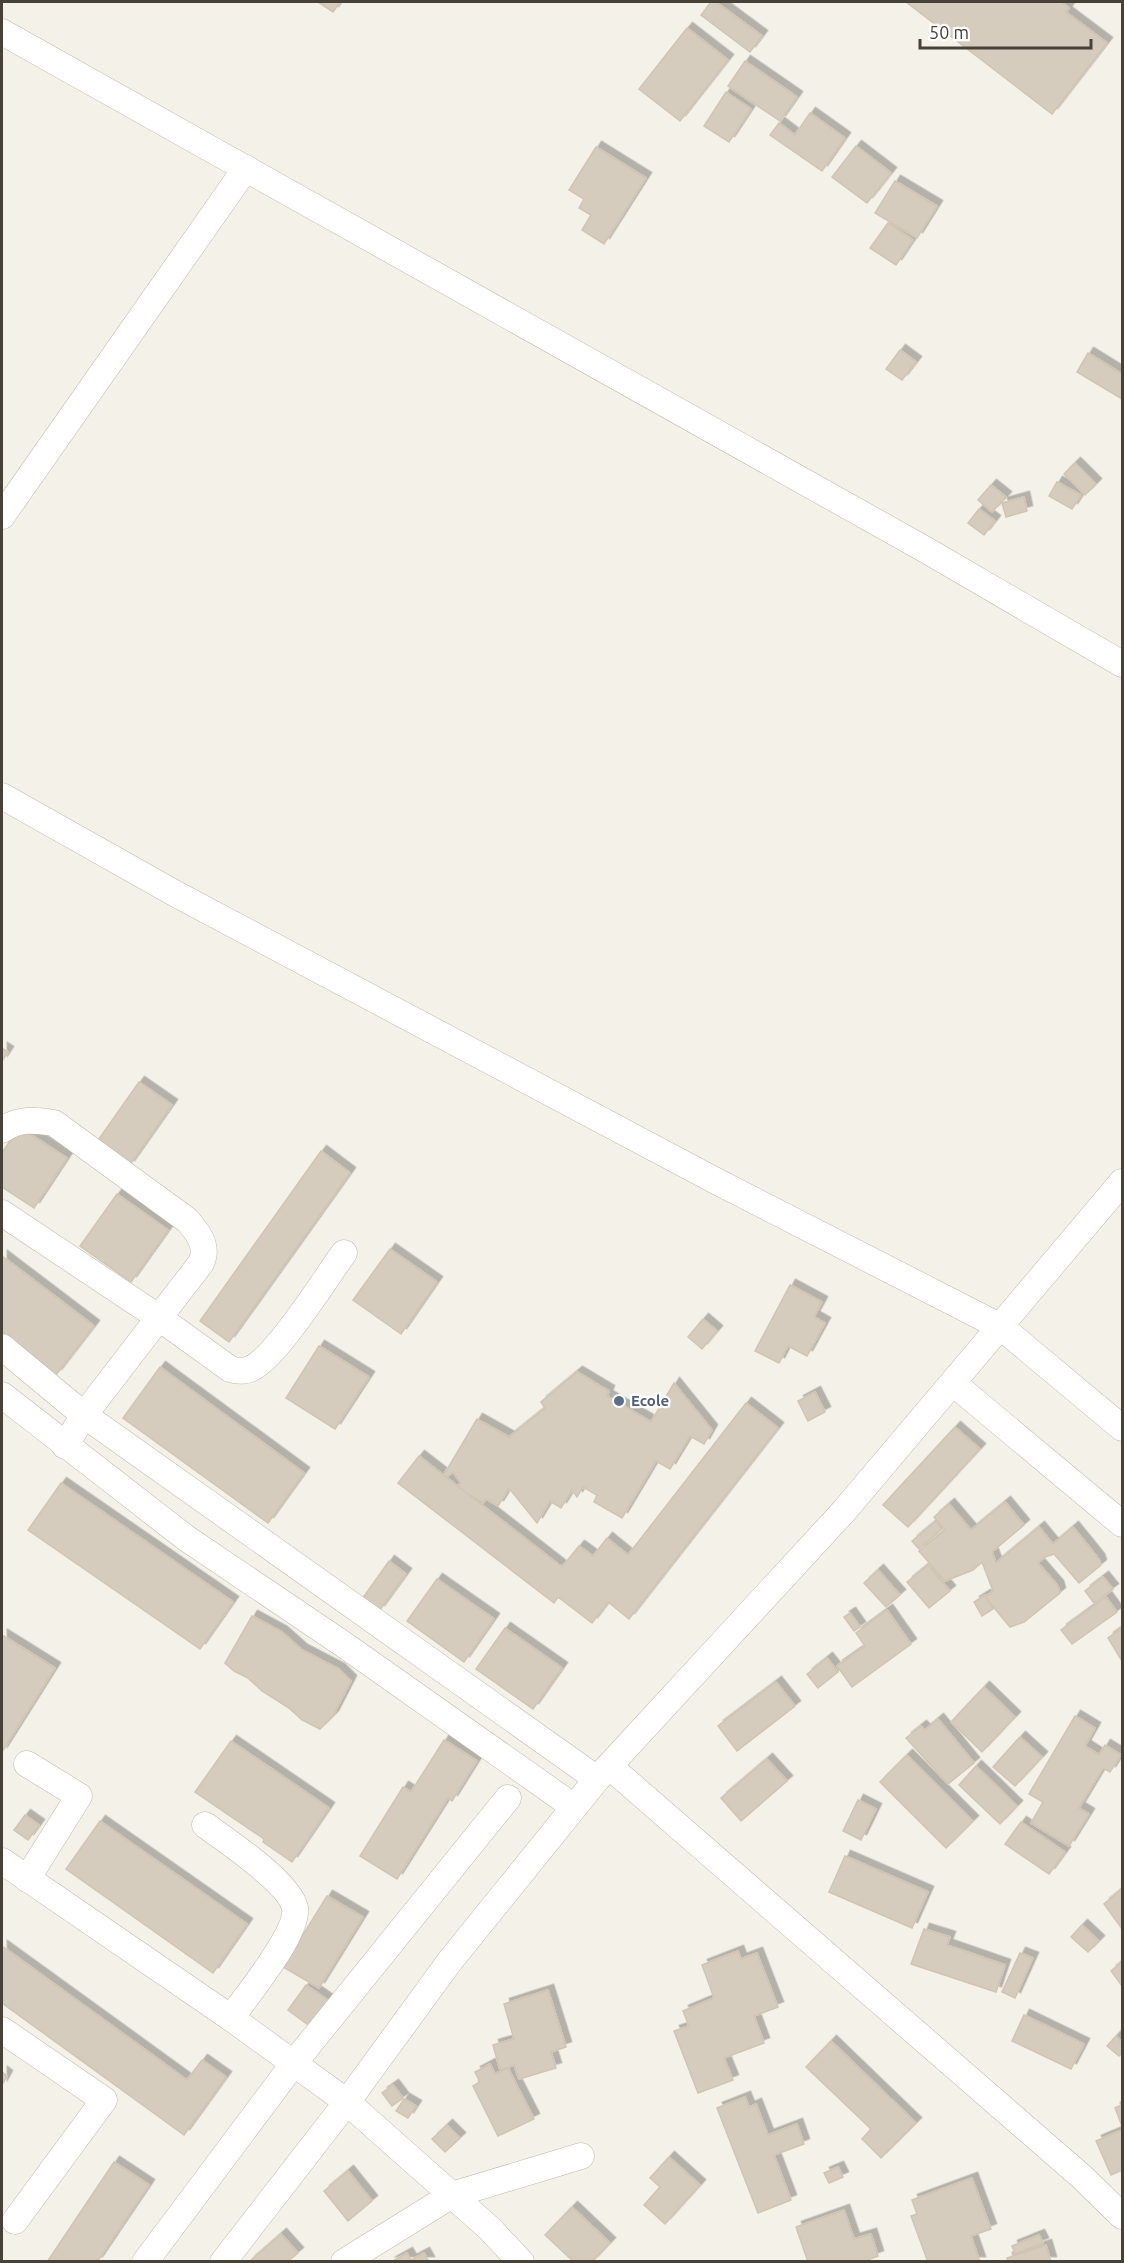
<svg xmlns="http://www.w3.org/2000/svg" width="1124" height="2263" font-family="Ubuntu,sans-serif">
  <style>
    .building { fill: #d6ccbd; stroke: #d1c4b0; stroke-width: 1.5; filter: url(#shadow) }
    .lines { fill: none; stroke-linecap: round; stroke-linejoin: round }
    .minor-casing { stroke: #c0b8aa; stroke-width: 27 }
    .minor { stroke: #fff; stroke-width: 26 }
    .service-dot { fill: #5c6f8a; stroke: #fff; stroke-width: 2 }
    .labels { text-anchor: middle; stroke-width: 4.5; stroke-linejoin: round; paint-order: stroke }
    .service-label { font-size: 15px; font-weight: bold; fill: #4e5e75; stroke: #fff; text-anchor: start }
  </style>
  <defs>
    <filter id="shadow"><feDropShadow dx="5.5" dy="-5.5" stdDeviation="0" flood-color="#0004"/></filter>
  </defs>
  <rect width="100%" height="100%" fill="#f4f1e8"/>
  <g class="building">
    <polygon points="318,2 340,2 333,12"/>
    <polygon points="711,2 716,2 762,36 750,52 701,15"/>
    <polygon points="906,2 1061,2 1069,8 1066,12 1107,43 1052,114"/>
    <polygon points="687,28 728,60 680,121 639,89"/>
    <polygon points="745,61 797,97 780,121 728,86"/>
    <polygon points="726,92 751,109 729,142 704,126"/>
    <polygon points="810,113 845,138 822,171 770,135 779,123 795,135"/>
    <polygon points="856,146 891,173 867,203 832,177"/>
    <polygon points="596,147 646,178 604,244 582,230 591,215 579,208 584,199 569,190"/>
    <polygon points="895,181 937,206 917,238 875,213"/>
    <polygon points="888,223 913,240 896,265 870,248"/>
    <polygon points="900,350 916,362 902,380 886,369"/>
    <polygon points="1088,353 1122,374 1122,399 1077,372"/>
    <polygon points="1075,463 1096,484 1085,495 1064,474"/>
    <polygon points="1057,482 1081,495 1072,509 1049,496"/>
    <polygon points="991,485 1006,497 992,512 978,500"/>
    <polygon points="1024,497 1027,511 1006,517 1002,503"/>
    <polygon points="979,509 995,521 984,535 968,523"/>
    <polygon points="2,1048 8,1052 2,1061"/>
    <polygon points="139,1082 172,1105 129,1166 96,1143"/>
    <polygon points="19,1127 67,1158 34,1208 2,1187 2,1153"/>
    <polygon points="321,1151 350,1173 229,1342 200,1321"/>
    <polygon points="117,1194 168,1230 131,1282 80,1246"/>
    <polygon points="390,1249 437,1282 401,1334 353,1300"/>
    <polygon points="2,1256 94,1326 56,1375 2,1334"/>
    <polygon points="790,1285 822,1302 814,1317 825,1323 807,1356 788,1346 779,1363 755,1351"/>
    <polygon points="703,1319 717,1331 702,1349 688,1337"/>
    <polygon points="319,1346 369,1377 335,1429 286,1398"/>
    <polygon points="160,1367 304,1473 268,1523 123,1418"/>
    <polygon points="577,1372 609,1391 607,1396 651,1422 674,1383 712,1430 704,1444 690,1436 670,1469 656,1461 622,1518 594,1502 597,1495 583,1487 577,1497 572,1490 561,1508 550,1501 537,1523 509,1488 498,1506 486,1499 483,1503 456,1487 461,1483 453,1472 439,1483 477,1419 509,1437 545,1408 541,1402"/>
    <polygon points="815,1392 825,1412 808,1421 798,1401"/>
    <polygon points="746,1403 778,1428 629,1619 608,1602 592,1623 558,1597 554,1603 398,1483 419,1456 562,1567 579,1546 593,1556 607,1538 628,1555"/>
    <polygon points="955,1427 980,1449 908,1527 883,1505"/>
    <polygon points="61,1483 233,1602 200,1649 28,1530"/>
    <polygon points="1005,1502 1024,1525 992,1552 996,1563 1039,1527 1053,1544 1073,1527 1099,1559 1101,1565 1079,1583 1054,1554 1045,1557 1038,1563 1058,1586 1060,1593 1024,1622 1010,1627 985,1597 993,1591 982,1562 973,1570 945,1581 919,1551 945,1530 934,1517 949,1504 971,1530"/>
    <polygon points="936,1521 942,1529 919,1549 912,1541"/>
    <polygon points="389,1561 406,1574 379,1611 362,1599"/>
    <polygon points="928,1565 950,1591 929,1608 907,1582"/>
    <polygon points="878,1570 900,1595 886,1607 864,1583"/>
    <polygon points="1103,1577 1113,1589 1094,1603 1085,1591"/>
    <polygon points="437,1579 494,1619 464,1662 407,1621"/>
    <polygon points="985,1595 993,1609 982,1616 974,1602"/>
    <polygon points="1106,1597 1117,1612 1072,1644 1061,1630"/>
    <polygon points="887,1610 911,1644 852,1687 837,1666 865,1646 856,1633"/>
    <polygon points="850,1613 860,1627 854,1631 844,1617"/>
    <polygon points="252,1616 282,1632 302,1650 339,1669 351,1681 333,1716 320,1729 302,1720 289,1708 262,1691 248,1678 234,1671 225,1663"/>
    <polygon points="505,1628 562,1668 533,1709 476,1669"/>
    <polygon points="1122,1628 1122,1661 1108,1638"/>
    <polygon points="2,1635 55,1668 2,1752"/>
    <polygon points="827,1658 838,1672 818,1688 807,1674"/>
    <polygon points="776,1682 795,1706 737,1751 718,1726"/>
    <polygon points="984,1687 1015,1717 982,1752 951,1722"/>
    <polygon points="1075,1716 1095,1728 1085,1746 1099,1755 1105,1745 1121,1755 1110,1772 1103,1768 1079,1808 1089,1814 1069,1846 1031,1823 1043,1802 1029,1794"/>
    <polygon points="938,1719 974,1763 948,1784 906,1738 921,1726 925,1730"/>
    <polygon points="1020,1737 1042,1757 1015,1786 993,1767"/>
    <polygon points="444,1740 477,1761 452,1801 448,1798 397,1879 360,1856 403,1787 411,1792"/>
    <polygon points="231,1741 329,1808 292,1862 263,1842 264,1839 195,1792"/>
    <polygon points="907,1755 973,1821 946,1848 880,1782"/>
    <polygon points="767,1759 787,1781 741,1821 721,1798"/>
    <polygon points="976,1766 1017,1806 1000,1824 959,1785"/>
    <polygon points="858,1800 876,1809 861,1840 843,1831"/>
    <polygon points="25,1815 39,1825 28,1840 14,1830"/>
    <polygon points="100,1821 247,1924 213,1973 66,1869"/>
    <polygon points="1021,1822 1065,1852 1049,1874 1005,1844"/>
    <polygon points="845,1856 928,1892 912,1928 829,1892"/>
    <polygon points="1122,1889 1122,1929 1104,1904"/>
    <polygon points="327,1896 363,1917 319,1988 283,1967"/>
    <polygon points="1082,1925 1099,1941 1088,1952 1071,1937"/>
    <polygon points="924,1929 950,1937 947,1945 1005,1965 996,1992 911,1964"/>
    <polygon points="2,1946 187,2080 202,2060 226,2077 184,2135 2,2003"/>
    <polygon points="738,1951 741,1959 757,1953 778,2007 754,2016 764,2043 724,2058 733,2080 698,2093 674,2031 689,2026 683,2011 714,1998 702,1965"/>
    <polygon points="1020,1953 1033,1958 1015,1998 1002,1992"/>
    <polygon points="1122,1962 1122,1986 1111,1971"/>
    <polygon points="306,1985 329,2001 311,2027 288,2010"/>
    <polygon points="548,1990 566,2047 551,2052 556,2068 519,2079 514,2065 500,2070 493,2045 514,2039 504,2004"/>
    <polygon points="1024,2015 1084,2044 1071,2069 1012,2041"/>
    <polygon points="1116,2036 1122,2042 1122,2053 1119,2056 1107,2046"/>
    <polygon points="831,2041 916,2123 881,2158 862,2139 871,2129 806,2067"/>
    <polygon points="490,2064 495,2074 508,2068 534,2119 498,2136 473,2086 480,2082 475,2072"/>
    <polygon points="2,2072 7,2076 2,2085"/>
    <polygon points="393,2085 403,2098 392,2106 382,2093"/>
    <polygon points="745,2097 749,2107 756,2104 768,2135 797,2124 804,2144 774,2155 791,2200 758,2213 717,2108"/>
    <polygon points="404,2099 416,2106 408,2118 396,2111"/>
    <polygon points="1122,2105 1122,2126 1115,2108"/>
    <polygon points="447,2125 460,2138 445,2152 432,2139"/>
    <polygon points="1122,2130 1122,2170 1111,2175 1096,2141"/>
    <polygon points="669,2157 700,2185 665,2224 644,2205 660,2187 650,2178"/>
    <polygon points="114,2162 149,2185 97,2262 47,2262"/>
    <polygon points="838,2167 843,2177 829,2183 824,2173"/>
    <polygon points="348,2171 372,2201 348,2221 324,2191"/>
    <polygon points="972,2178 991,2229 971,2236 980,2262 928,2262 911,2216 917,2214 912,2200"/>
    <polygon points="572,2207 610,2243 592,2262 574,2262 545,2235"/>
    <polygon points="844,2210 854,2239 871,2234 878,2256 862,2262 808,2262 796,2227"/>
    <polygon points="281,2234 298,2253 287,2262 250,2261"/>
    <polygon points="1039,2235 1043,2243 1015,2254 1012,2246"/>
    <polygon points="1046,2245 1051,2262 1008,2262 1007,2258"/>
    <polygon points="407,2253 411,2260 424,2253 429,2262 391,2262"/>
  </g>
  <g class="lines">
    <defs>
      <g id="minor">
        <polyline points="2,32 926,550 1122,664"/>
        <polyline points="2,516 246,168"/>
        <polyline points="2,796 176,894 716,1181 1001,1327 1122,1428"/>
        <path d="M2,1130C19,1118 34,1120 54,1123L187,1220C198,1232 209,1247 201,1263L84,1415L65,1446"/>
        <path d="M2,1213L158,1317L230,1369C237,1371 245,1372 252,1368C277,1356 325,1279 344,1253"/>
        <polyline points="2,1347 84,1415 597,1779"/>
        <polyline points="953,1383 1122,1524"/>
        <polyline points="2,1395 186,1538 343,1644 574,1807"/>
        <polyline points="609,1766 1082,2177 1122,2216"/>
        <path d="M205,1825C227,1841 290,1883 295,1908C299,1933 246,1996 231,2018"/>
        <polyline points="2,1861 231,2018 347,2102 489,2228 521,2262"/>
        <polyline points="27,1879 79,1796 27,1764"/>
        <polyline points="2,2030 104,2100 15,2221"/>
        <polyline points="145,2262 294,2063 508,1798"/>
        <polyline points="223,2262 347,2102 450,1961 597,1779 844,1511 1122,1182"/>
        <polyline points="344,2262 452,2195 581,2156"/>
      </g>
    </defs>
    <use href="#minor" class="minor-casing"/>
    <use href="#minor" class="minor"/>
  </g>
  <circle class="service-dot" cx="619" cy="1401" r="6"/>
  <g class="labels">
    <g class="service-label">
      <text x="631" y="1406">Ecole</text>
    </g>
  </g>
  <rect width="1124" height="2263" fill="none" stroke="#484137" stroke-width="6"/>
  <path d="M920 39v9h171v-9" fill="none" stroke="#484137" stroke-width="3"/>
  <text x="929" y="39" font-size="18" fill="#484137" stroke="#ffffff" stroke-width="4.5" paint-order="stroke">50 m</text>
</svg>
